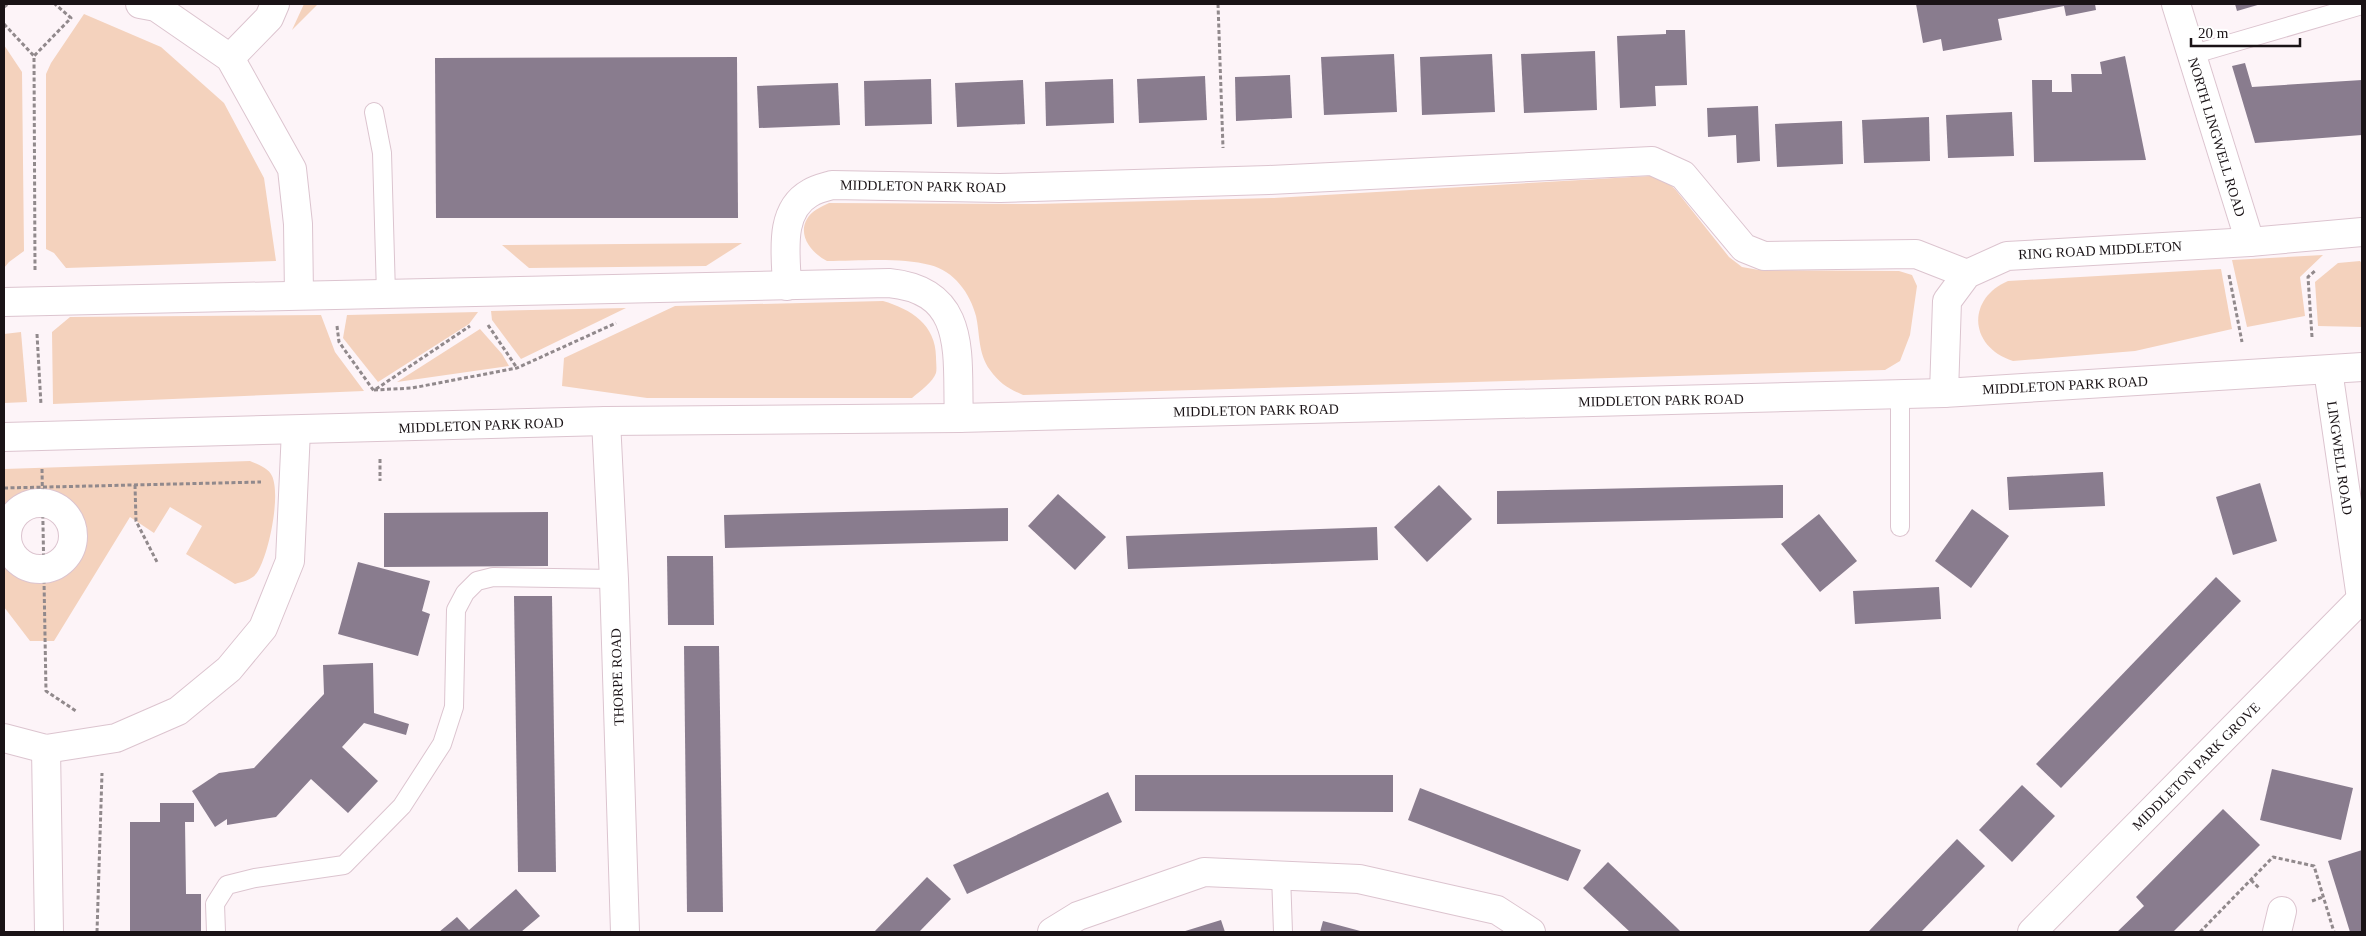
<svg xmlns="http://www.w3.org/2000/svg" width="2366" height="936" font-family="Georgia,serif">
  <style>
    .green { fill: #f4d2bd; fill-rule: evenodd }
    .building { fill: #897c8e }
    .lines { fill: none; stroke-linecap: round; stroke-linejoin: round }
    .service-casing { stroke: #dcc4cf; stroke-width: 20 }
    .pedestrian-casing { stroke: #dcc4cf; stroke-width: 30 }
    .minor-casing { stroke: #dcc4cf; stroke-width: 30 }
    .tertiary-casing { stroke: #dcc4cf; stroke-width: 30 }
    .path { stroke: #91898c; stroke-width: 3; stroke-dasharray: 4 2.5; stroke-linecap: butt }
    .service { stroke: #fff; stroke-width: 18 }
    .pedestrian { stroke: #fff; stroke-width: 28 }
    .minor { stroke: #fff; stroke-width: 28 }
    .tertiary { stroke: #fff; stroke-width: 28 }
    .labels { text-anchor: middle; stroke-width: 4; stroke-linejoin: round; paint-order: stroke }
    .street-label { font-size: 14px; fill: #1a1316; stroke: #fff }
  </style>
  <rect width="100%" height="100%" fill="#fdf4f8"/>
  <g class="green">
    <polygon points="304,4 318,4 292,30"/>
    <polygon points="84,14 161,47 224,103 264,178 276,261 66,268 54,253 46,249 46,74 51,63"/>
    <polygon points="4,45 22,72 24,251 9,262 4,268"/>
    <path d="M1650,176L1663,179L1675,189L1729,257L1742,267L1759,270L1899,271L1912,275L1917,286L1910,335L1900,361L1885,370L1023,395C1009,389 999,383 990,370C978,354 980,334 976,316C970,293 954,271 930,265C900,257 858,261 827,261C813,254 797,236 807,219C811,211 821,207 829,203L1035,204L1274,198Z"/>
    <polygon points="742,243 706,266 529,268 502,245"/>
    <polygon points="2323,255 2300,277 2305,316 2247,327 2232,260"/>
    <polygon points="2360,261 2362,264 2362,327 2318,326 2315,282 2338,263"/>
    <path d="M2221,269L2232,329L2135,351L2013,361C1969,347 1966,299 2008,281Z"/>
    <path d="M883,301C911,309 936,325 936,357C936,362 937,369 936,373C933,382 920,391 912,398H647L562,386L564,358L675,306Z"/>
    <polygon points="626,308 521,359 492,320 491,311"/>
    <polygon points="478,312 469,324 378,382 343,338 347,315"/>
    <polygon points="321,315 335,352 364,391 53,404 52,332 70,317"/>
    <polygon points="480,329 502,354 509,366 397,382"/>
    <polygon points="21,332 27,402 4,403 4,334"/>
    <path d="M250,461C257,464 269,468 272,476C281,495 269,553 258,571C253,580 244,581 235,584L186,554L202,526L170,507L154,533L130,517L54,641H30L4,607V469ZM42,504C66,508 86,536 65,557C20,604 0,508 42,504Z"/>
  </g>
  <g class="building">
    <polygon points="1916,4 2095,4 2096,10 2066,16 2064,6 1998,19 2002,40 1943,51 1941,39 1923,43"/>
    <polygon points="2235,4 2261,4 2237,11"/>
    <polygon points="1666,30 1685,30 1687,85 1655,86 1656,106 1620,108 1617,36 1666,34"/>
    <polygon points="1595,51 1597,110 1524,113 1521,54"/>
    <polygon points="1394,54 1397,112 1324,115 1321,57"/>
    <polygon points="1492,54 1495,112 1422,115 1420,57"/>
    <polygon points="2125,56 2146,160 2034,162 2032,80 2052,80 2052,92 2072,92 2071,74 2102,74 2100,62"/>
    <polygon points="737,57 738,218 436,218 435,58"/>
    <polygon points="2245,63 2252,87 2362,80 2362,135 2255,143 2232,66"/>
    <polygon points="1290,75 1292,118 1236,121 1235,77"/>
    <polygon points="1205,76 1207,120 1139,123 1137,79"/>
    <polygon points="931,79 932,124 865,126 864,81"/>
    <polygon points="1113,79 1114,123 1046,126 1045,82"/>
    <polygon points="1023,80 1025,124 957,127 955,83"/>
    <polygon points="838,83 840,125 759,128 757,86"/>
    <polygon points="1758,106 1760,161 1737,163 1736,135 1708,137 1707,108"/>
    <polygon points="2012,112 2014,156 1948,158 1946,115"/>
    <polygon points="1929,117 1930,161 1864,163 1862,120"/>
    <polygon points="1842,121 1843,164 1777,167 1775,124"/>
    <polygon points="2103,472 2105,506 2009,510 2007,477"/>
    <polygon points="2260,483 2277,541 2233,555 2216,497"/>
    <polygon points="1439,485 1472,519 1427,562 1394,527"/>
    <polygon points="1783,485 1783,518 1497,524 1497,491"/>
    <polygon points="1058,494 1106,537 1075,570 1028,526"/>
    <polygon points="1008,508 1008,541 725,548 724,515"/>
    <polygon points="1972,509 2009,536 1971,588 1935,561"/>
    <polygon points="548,512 548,566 384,567 384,513"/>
    <polygon points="1819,514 1857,561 1820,592 1781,544"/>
    <polygon points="1377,527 1378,560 1128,569 1126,536"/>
    <polygon points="667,556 713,556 714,625 668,625"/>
    <polygon points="358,562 430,581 422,611 430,614 418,656 338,634"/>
    <polygon points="2216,577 2241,601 2061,788 2036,764"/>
    <polygon points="1939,587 1941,619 1855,624 1853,591"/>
    <polygon points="514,596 552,596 556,872 518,872"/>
    <polygon points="684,646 719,646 723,912 687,912"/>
    <polygon points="373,663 374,713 409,724 406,735 364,723 342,747 378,781 348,813 311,779 276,817 227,825 227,819 215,827 192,791 219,773 254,768 324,694 323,665"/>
    <polygon points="2272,769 2353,788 2341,840 2260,820"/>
    <polygon points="1135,775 1393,775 1393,812 1135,811"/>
    <polygon points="2022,785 2055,816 2012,862 1979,830"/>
    <polygon points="1420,788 1581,850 1568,881 1408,820"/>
    <polygon points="1108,792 1122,822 967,894 953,865"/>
    <polygon points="160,803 194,803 194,822 185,822 186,894 201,894 201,932 130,932 130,822 160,822"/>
    <polygon points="2223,809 2260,845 2173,932 2117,932 2144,906 2136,897"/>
    <polygon points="1957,839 1985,866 1955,897 1921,932 1868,932"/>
    <polygon points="2362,850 2362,932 2350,932 2328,861"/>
    <polygon points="1608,862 1676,927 1681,932 1630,932 1583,888"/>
    <polygon points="927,877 951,899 919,932 874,932"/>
    <polygon points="516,889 540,916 521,932 439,932 457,917 469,930"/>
    <polygon points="1221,920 1225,932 1182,932"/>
    <polygon points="1323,921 1364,932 1320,932"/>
  </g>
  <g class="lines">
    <defs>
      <g id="service">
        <polyline points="2191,55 2362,5"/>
        <polyline points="374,112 382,153 386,294"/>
        <polyline points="1900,527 1900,394"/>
        <polyline points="1281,875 1283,932"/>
        <polyline points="216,932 215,904 227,885 255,878 344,865 402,806 442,744 454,707 456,610 465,593 477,581 493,577 614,579"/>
      </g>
      <circle id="pedestrian" cx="40" cy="536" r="33"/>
      <g id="minor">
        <polyline points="140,4 156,7 230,58 292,169 298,224 299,294"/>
        <polyline points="2176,4 2250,242"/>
        <polyline points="230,58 269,18 275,4"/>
        <path d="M787,286C786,255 778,211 810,193C816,189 825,187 832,185L1000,188L1269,180L1652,161L1683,175L1744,248L1764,256L1916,254L1967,274"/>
        <path d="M4,302L889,283C970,291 956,358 959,418"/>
        <polyline points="2328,370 2362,605"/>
        <polyline points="1944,393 1947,301 1967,274 2007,256 2250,242 2362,232"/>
        <polyline points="606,421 614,579 625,932"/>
        <polyline points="1052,932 1078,916 1204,872 1359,879 1497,910 1531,932"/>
        <polyline points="2032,932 2361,599"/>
        <polyline points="2277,932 2282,911"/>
      </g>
      <g id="tertiary">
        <polyline points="4,437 606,421 959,418 1944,393 2362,367"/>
        <polyline points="4,738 46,749 116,738 178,711 229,669 263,628 290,561 296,430"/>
        <polyline points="46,749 49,932"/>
      </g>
    </defs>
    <use href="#service" class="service-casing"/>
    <use href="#pedestrian" class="pedestrian-casing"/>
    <use href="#minor" class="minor-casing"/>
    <use href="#tertiary" class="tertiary-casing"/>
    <g class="path">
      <polyline points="1218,4 1223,148"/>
      <polyline points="4,7 8,4"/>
      <polyline points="4,24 34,56"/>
      <polyline points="35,270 34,56 71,18 55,4"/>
      <polyline points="2229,275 2242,342"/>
      <polyline points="488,325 517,368"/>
      <polyline points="337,326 339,342 374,391"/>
      <polyline points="37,334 41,405"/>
      <polyline points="2312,337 2308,277 2316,270"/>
      <polyline points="376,389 470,326"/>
      <polyline points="374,390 412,388 517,368 616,323"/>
      <polyline points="380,459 380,481"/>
      <polyline points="42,469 46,691 76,711"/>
      <polyline points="135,485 136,521 157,562"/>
      <polyline points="4,488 261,482"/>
      <polyline points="2251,880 2259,888"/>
      <polyline points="2312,901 2323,897"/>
      <polyline points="97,932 102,773"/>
      <polyline points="2200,932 2273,857 2314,866 2334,932"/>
    </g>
    <use href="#service" class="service"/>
    <use href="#pedestrian" class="pedestrian"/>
    <use href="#minor" class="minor"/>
    <use href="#tertiary" class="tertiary"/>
  </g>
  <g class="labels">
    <g class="street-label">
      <text transform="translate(2217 137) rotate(73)" y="5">NORTH LINGWELL ROAD</text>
      <text transform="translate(923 186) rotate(1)" y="5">MIDDLETON PARK ROAD</text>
      <text transform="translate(2100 250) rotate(-3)" y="5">RING ROAD MIDDLETON</text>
      <text transform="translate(2065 385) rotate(-3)" y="5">MIDDLETON PARK ROAD</text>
      <text transform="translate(1661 400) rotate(-1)" y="5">MIDDLETON PARK ROAD</text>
      <text transform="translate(1256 410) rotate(-1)" y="5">MIDDLETON PARK ROAD</text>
      <text transform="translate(481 425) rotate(-2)" y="5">MIDDLETON PARK ROAD</text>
      <text transform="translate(2340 458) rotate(82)" y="5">LINGWELL ROAD</text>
      <text transform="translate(617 677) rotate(-92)" y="5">THORPE ROAD</text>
      <text transform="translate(2196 766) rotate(-45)" y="5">MIDDLETON PARK GROVE</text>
    </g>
  </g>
  <rect width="2366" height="936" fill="none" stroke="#1a1316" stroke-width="10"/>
  <path d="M2191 38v8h109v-8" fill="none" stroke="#1a1316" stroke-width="2.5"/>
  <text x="2198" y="38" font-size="15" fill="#1a1316" stroke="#ffffff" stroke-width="4" paint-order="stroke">20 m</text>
</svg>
